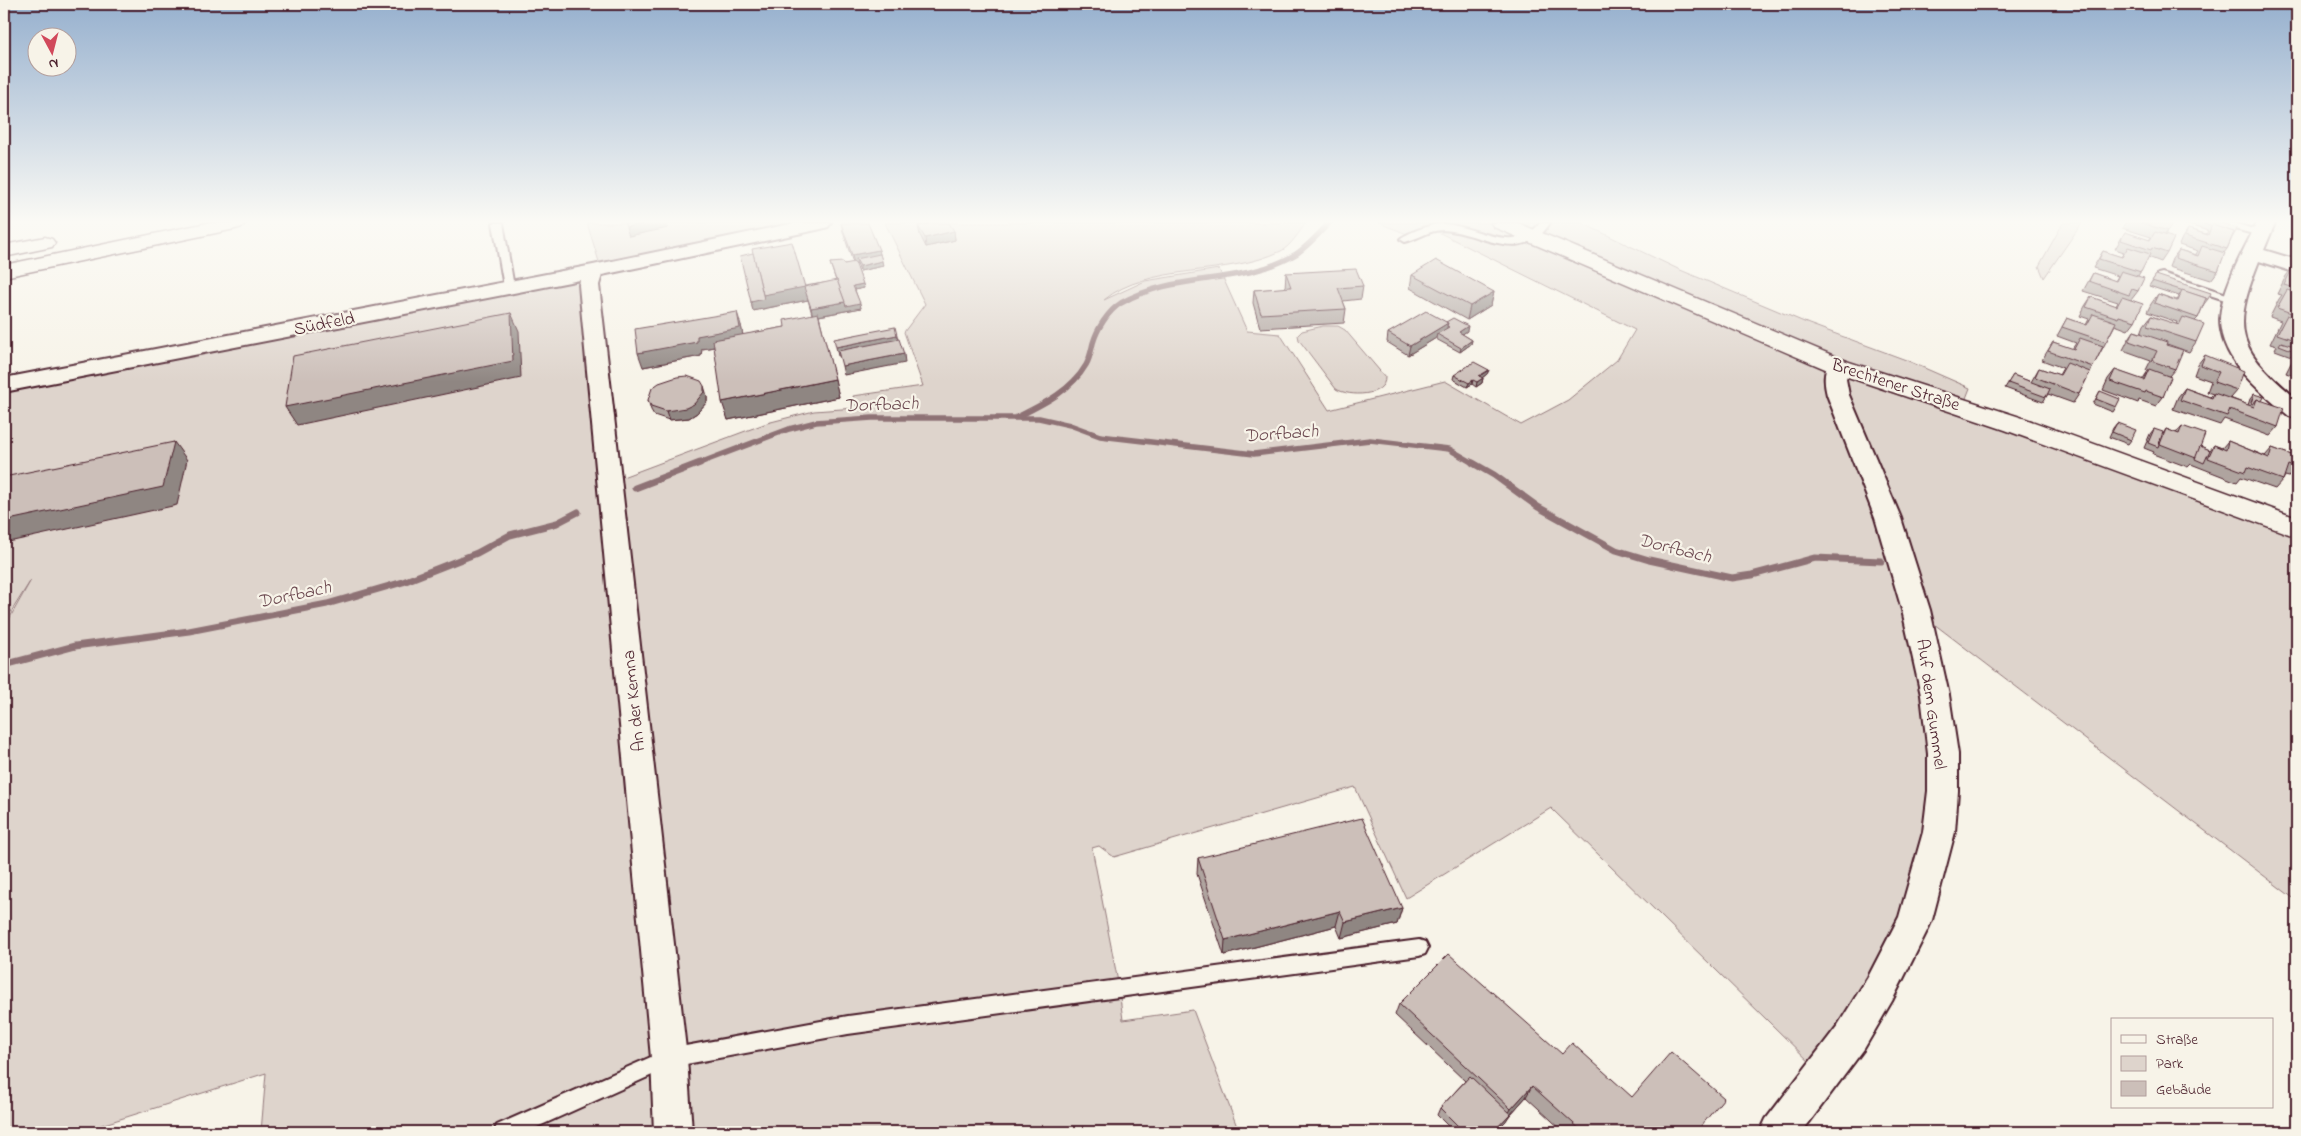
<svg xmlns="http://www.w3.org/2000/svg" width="2301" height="1136" font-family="'Indie Flower',sans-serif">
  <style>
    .green { fill: #ded4cc; stroke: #947a7c }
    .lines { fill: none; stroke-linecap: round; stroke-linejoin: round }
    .stream-far1 { stroke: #8e7275; stroke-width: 5.5 }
    .stream { stroke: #8e7275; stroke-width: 7 }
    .lane-casing { stroke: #4a1f2b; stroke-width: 4 }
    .street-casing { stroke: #4a1f2b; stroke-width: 4 }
    .secondary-casing { stroke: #4a1f2b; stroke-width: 3 }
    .highway-casing { stroke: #4a1f2b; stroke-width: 3 }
    .lane { fill: #f7f3e8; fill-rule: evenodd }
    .street { fill: #f7f3e8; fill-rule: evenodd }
    .secondary { fill: #f7f3e8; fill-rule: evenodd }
    .highway { fill: #f7f3e8; fill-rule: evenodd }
    .wall { fill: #afa49f; stroke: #4a1f2b }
    .shaded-wall { fill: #8f8682; stroke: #4a1f2b }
    .building { fill: #ccbfb9; stroke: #4a1f2b }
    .labels { text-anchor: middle; stroke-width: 4.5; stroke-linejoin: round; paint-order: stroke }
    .street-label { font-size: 18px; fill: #4a1f2b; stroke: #f7f3e8 }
    .water-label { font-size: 19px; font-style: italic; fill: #6c4950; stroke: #f7f3e8 }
  </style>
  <rect width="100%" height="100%" fill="#f7f3e8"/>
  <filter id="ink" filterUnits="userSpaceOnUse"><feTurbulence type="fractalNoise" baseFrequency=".02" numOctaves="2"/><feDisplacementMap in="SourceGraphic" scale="10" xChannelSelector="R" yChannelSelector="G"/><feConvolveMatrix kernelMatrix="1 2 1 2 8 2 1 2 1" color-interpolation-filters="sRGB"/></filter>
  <g filter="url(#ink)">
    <g class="green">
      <polygon points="587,223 804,223 600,265"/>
      <path d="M885,223H1306C1299,232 1291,246 1281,251C1228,277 1148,263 1104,300L1145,281L1219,269L1247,331L1280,334L1329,410L1445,381L1521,425L1568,400L1617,360L1635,330L1424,225L1407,234L1379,223H1582L1678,269L1809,324L1906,360L1970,388L1963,406L2297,529V901L1917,611L1935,695L1928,877L1823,1075L1551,808L1406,898L1355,787L1114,857L1099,846L1092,848L1118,982L1123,1020L1193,1010L1239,1132H261L266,1073L79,1132H4V624L8,621L31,580L4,623V390L606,273L595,291L612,481L767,423L814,411L856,408L853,396L923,386L904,332L925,304Z"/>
      <polygon points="2063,223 2082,223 2044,278 2039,266"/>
      <path d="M1323,326H1338L1345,330L1385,377C1386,397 1349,397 1336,389L1299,340L1298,335L1302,331Z"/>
    </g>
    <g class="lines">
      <g class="stream-far1">
        <path d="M1017,417C1043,404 1071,391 1086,365C1090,358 1091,351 1093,343C1097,329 1108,311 1121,303C1176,271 1242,287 1296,254C1308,246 1319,234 1329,223"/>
        <polyline points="697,464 789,429 816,422 872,418 1039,418 1070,425 1100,436 1254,454 1370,440 1449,449 1475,464"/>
      </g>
      <g class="stream">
        <polyline points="1473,463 1494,475 1538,507 1616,550 1649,560 1732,578 1752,575 1815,558 1881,561"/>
        <polyline points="635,488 700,463"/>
        <polyline points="4,665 75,646 189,631 327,604 403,582 477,553 510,535 557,523 578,512"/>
      </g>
      <defs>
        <g id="lane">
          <polygon points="493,223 503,223 514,287 513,289 509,290 504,287"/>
          <path d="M1540,223H1550C1523,267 1478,231 1442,230C1429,230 1418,239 1405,242L1400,239C1404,235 1411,233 1417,230C1425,227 1434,224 1443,224C1475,225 1514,256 1540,223Z"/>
          <polygon points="2219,223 2234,223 2266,233 2261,236 2220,225"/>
          <polygon points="2162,273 2239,298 2240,300 2239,302 2231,302 2158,278 2158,274"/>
          <polygon points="1419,940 1425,942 1428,948 1425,954 1419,956 848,1034 670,1067 526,1132 494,1132 497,1125 669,1049 848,1016"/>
        </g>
        <g id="street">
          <polygon points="795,223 831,223 828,227 821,229 602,275 599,285 687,1058 692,1132 654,1132 651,1058 579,285 580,280 4,392 4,378 593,265"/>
          <path d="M2257,223H2275L2264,250L2297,260V273L2259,261C2230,334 2239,350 2297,399V418L2289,416C2261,392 2220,361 2220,319C2221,290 2244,249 2257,223Z"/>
          <path d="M1838,359L1846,361L1849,366L1846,379L1849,395L1901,518L1930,610L1949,695L1958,754V791L1955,832L1932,920L1927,931L1892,1001L1864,1049L1802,1132H1760L1766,1119L1838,1025L1868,977L1899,917L1923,832L1928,791V754L1921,695L1902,610L1875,518L1827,395C1824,383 1823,372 1830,361Z"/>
        </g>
        <polygon id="secondary" points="1491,223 1518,223 1846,361 2023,418 2297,518 2297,537 2005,430 1830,371 1494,227"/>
        <g id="highway">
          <polygon points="207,223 245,223 242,227 235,229 4,277 4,265"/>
          <polygon points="45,237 52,239 55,243 52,247 4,257 4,245"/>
        </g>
      </defs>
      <use href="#lane" class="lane-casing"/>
      <use href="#street" class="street-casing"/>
      <use href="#secondary" class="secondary-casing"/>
      <use href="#highway" class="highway-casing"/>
      <use href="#lane" class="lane"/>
      <use href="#street" class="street"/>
      <use href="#secondary" class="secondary"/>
      <use href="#highway" class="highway"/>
    </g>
    <g class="wall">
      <polygon points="841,223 879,250 883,266 860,271 857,263 856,264 864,288 855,290 861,308 819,316 839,397 728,420 714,347 702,349 701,356 643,367 741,325 743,335 785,327 812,314 808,300 753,311 751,302 805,286 836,281 830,263 844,264 853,263 843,232"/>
      <polygon points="928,223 954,231 955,240 926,247 920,235 918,226 928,224"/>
      <polygon points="2125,223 2172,223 2165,235 2167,253 2161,262 2148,257 2138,276 2138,291 2131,300 2135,321 2128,330 2115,325 2090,372 2079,394 2073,403 2048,394 2043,402 2005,388 2013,375 2031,382 2039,368 2059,375 2063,368 2042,360 2053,342 2072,349 2076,343 2057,336 2067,318 2086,325 2089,319 2080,316 2085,306 2091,297 2116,306 2118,302 2083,291 2093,273 2115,281 2118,276 2093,268 2103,251 2121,257 2124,252 2115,249 2125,232 2149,240 2151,237 2122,228"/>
      <polygon points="2182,223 2221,223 2235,233 2232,238 2227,249 2224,253 2218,271 2211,280 2169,267 2172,259 2179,250 2196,255 2196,254 2198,251 2179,245 2182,238 2188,229 2206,234 2208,231"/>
      <polygon points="2293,267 2297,268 2297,353 2294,357 2275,350 2277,346 2270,344 2281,321 2270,317 2279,299 2282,295 2277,294 2286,276"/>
      <polygon points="1286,273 1363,286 1361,299 1343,301 1346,309 1344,323 1260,328 1253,303 1254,290 1285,288"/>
      <polygon points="1412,275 1494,292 1491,305 1467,320 1410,288"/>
      <polygon points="2156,275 2208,299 2204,304 2198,318 2195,321 2196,342 2189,352 2167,344 2175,369 2169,376 2163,397 2156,406 2139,400 2138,403 2103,390 2108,379 2115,370 2142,380 2148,371 2146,370 2151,360 2123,350 2128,340 2134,331 2141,333 2144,325 2151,316 2176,325 2177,322 2147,312 2151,304 2158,294 2176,300 2179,296 2149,286"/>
      <polygon points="1446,322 1467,331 1462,334 1472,340 1471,344 1460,352 1436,339 1436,338 1408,355 1387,342 1388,333"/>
      <polygon points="2205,355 2237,390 2230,398 2248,405 2250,399 2254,394 2262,401 2278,427 2270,436 2224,419 2220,425 2173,409 2178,397 2185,388 2210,397 2213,394 2207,392 2211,381 2194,375 2198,364"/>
      <polygon points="2297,355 2297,377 2286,373 2291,363"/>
      <polygon points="1489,370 1487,374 1482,378 1483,378 1482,383 1476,387 1472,384 1467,387 1453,379 1454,375"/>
      <polygon points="2100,391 2116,407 2113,412 2093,404"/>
      <polygon points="707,396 707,402 697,413 689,418 669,420 654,415 651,410 648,400"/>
      <polygon points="2117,423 2131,440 2128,444 2109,437 2113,428"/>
      <polygon points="2182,426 2200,446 2210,450 2214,445 2222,448 2228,441 2265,456 2272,448 2291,455 2293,452 2297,454 2297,470 2296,469 2289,477 2285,476 2283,480 2275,489 2241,477 2237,482 2191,464 2188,467 2153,454 2154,452 2144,448 2150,434 2154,429 2163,434 2166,429 2176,433"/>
      <polygon points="1198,858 1402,908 1397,924 1341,938 1336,926 1224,955 1197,874"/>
      <polygon points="1399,1004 1562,1054 1632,1097 1696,1132 1564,1132 1526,1097 1495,1132 1454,1132 1437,1115 1440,1108 1465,1081 1395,1015"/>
    </g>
    <g class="shaded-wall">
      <polygon points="646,223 666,223 668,228 629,236 626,227"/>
      <polygon points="954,231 955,240 926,247 925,238"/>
      <polygon points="879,250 881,259 856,259 857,263 854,264 852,255"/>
      <polygon points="753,253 805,287 808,300 767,308 753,311 751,302"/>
      <polygon points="882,261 883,266 860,271 860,266"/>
      <polygon points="863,284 864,288 854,290 853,286"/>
      <polygon points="1494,292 1491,305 1467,320 1470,306"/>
      <polygon points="845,302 860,303 861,308 813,317 811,308"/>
      <polygon points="737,312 741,325 744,342 702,349 701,356 643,367 638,353 697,336"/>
      <polygon points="511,313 519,331 521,378 297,425 285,407"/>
      <polygon points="1448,323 1446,332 1437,334 1436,338 1408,355 1410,346"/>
      <polygon points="1468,326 1467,331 1458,337 1459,332"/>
      <polygon points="897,335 899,344 838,356 836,347"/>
      <polygon points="1472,340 1471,344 1460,352 1461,348"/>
      <polygon points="904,354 905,363 844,375 842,366"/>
      <polygon points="1489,370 1487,374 1478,381 1479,376"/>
      <polygon points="1483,378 1482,383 1476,387 1477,382"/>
      <polygon points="835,379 839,397 728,420 722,402"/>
      <polygon points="1473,380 1472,384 1467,387 1469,383"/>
      <polygon points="704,386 707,396 707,402 697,413 689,418 669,420 666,411"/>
      <polygon points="174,442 187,460 177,505 4,543 4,521"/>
      <polygon points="1402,908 1397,924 1341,938 1345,922"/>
      <polygon points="1340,911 1336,926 1224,955 1225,940"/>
      <polygon points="1532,1086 1526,1097 1509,1116 1506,1121 1495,1132 1493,1132 1506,1118 1511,1109"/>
    </g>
    <g class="building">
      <polygon points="624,223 646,223 626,227"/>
      <polygon points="841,223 868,223 879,250 852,255"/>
      <polygon points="928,223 949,223 954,231 925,238 918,226 929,224"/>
      <polygon points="2141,223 2172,223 2168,231"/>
      <polygon points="2199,223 2221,223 2237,228 2235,233 2234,233 2234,232"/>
      <polygon points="2212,225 2234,232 2227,249 2185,236 2188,229 2208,235"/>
      <polygon points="2125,232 2150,240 2155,232 2174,238 2167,253 2152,248 2151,250 2121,240"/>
      <polygon points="792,242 805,287 763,295 752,249"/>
      <polygon points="2202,246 2225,253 2218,271 2175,258 2179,250 2198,256"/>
      <polygon points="2128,247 2150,254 2141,272 2099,259 2103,251 2122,257"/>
      <polygon points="753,253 764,299 751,302 740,256"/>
      <polygon points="880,254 882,261 860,266 856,259"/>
      <polygon points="1436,260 1494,292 1470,306 1412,275"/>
      <polygon points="843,262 844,264 855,262 863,284 853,286 860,303 846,306 837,280 836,280 830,263"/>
      <polygon points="2293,267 2297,268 2297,289 2284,285"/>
      <polygon points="1356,269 1363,286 1338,288 1346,309 1261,314 1254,290 1291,287 1286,273"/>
      <polygon points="2121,271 2144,278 2138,291 2132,289 2129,295 2089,281 2093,273 2116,281"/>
      <polygon points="2156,275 2211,293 2208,299 2206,299 2206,298 2152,281"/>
      <polygon points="837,280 845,302 811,308 804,287"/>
      <polygon points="2182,290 2206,298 2198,318 2154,303 2158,294 2177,301"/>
      <polygon points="2287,290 2297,293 2297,315 2277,308"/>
      <polygon points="2091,297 2117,306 2122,297 2143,304 2135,321 2119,316 2118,318 2086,307"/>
      <polygon points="1426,311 1448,323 1410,346 1388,333"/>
      <polygon points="737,312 740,328 697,336 697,342 638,353 635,329"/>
      <polygon points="511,313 513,361 285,407 293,356"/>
      <polygon points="818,313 835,379 722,402 713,340 785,327 784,320"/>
      <polygon points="2093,314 2116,322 2106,342 2062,327 2067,318 2087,325"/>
      <polygon points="2287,315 2297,319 2297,341 2277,334"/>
      <polygon points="2151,316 2179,325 2183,317 2204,324 2196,342 2147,326"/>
      <polygon points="1453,318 1468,326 1459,332 1472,340 1461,348 1437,334 1449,327 1447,326 1448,323 1446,322"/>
      <polygon points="895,327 897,335 836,347 834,339"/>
      <polygon points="2134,331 2167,342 2166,345 2183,350 2175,369 2152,361 2157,351 2129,341"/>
      <polygon points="2080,338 2103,346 2093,367 2048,351 2053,342 2074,349"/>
      <polygon points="899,339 904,354 842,366 838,351"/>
      <polygon points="2281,342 2297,347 2297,352 2279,345"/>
      <polygon points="2205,355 2244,371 2237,390 2214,382 2219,372 2201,365"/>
      <polygon points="2297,356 2297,365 2294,363"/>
      <polygon points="1474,362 1489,370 1479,376 1483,378 1477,382 1473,380 1469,383 1454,375"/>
      <polygon points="2067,363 2090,372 2079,394 2035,377 2039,368 2060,375"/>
      <polygon points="2149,369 2171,377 2163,397 2146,391 2145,393 2110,381 2115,370 2144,380"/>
      <polygon points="2013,375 2050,389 2046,397 2008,383"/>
      <polygon points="687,376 701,381 704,386 704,392 694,404 686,408 666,411 651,406 648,400 652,388 659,383 677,377"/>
      <polygon points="2185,388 2212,398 2214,393 2254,407 2257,399 2284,408 2278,427 2230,409 2227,416 2180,400"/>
      <polygon points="2100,391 2120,399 2116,407 2096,399"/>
      <polygon points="2254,394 2264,397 2262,401 2257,399 2253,404 2251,403"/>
      <polygon points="2117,423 2136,430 2131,440 2112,432"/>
      <polygon points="2182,426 2205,434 2196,458 2160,444 2166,429 2179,434"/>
      <polygon points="2154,429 2163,432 2158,447 2148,443"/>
      <polygon points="2228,441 2269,458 2272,448 2297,457 2297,468 2288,465 2283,480 2247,467 2245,472 2208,458 2214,445 2226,450"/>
      <polygon points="174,442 163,487 4,521 4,477"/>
      <polygon points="2200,446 2210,450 2204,463 2195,459"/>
      <polygon points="2293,452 2297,454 2297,457 2292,455"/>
      <polygon points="1362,818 1402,908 1345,922 1340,911 1225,940 1198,858"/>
      <polygon points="1449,954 1562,1054 1572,1043 1632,1097 1671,1052 1724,1098 1696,1132 1583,1132 1532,1086 1511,1109 1399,1004"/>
      <polygon points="1470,1076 1510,1114 1493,1132 1464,1132 1440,1108"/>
    </g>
  </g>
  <linearGradient id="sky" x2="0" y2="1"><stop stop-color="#96b0ce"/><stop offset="0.58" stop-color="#fbfaf5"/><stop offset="1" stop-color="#fbfaf5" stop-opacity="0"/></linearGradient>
  <rect width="2301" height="382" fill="url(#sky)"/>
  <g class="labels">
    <g class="street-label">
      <text transform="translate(324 323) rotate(-11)" y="6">Südfeld</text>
      <text transform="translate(1896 384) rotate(18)" y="6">Brechtener Straße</text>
      <text transform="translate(633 701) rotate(-96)" y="6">An der Kemna</text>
      <text transform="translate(1932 704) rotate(82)" y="6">Auf dem Gummel</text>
    </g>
    <g class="water-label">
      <text transform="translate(881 403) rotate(-2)" y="7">Dorfbach</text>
      <text transform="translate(1281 432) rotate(-4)" y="7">Dorfbach</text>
      <text transform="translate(1675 547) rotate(14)" y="7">Dorfbach</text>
      <text transform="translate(294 593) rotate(-12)" y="7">Dorfbach</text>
    </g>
  </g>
  <rect width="2301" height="1136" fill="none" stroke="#f7f3e8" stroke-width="20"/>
  <rect x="10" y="10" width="2281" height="1116" fill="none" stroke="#4a1f2b" stroke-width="2" filter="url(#ink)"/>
  <rect x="2111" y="1018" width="162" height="90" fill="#f7f3e8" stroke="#b29e9c"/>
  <rect x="2121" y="1035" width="25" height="8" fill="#f7f3e8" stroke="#b29e9c"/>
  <text x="2156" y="1044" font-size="15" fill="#4a1f2b">Straße</text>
  <rect x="2121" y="1056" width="25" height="15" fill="#ded4cc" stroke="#b29e9c"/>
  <text x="2156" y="1068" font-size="15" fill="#4a1f2b">Park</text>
  <rect x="2121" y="1081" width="25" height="15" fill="#ccbfb9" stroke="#b29e9c"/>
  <text x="2156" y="1094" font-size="15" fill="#4a1f2b">Gebäude</text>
  <g transform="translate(52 52) rotate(173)"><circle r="24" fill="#f7f3e8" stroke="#b29e9c"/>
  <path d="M0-4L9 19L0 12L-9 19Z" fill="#d1495b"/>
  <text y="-8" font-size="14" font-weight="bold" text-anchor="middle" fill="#4a1f2b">N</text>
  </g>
</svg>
